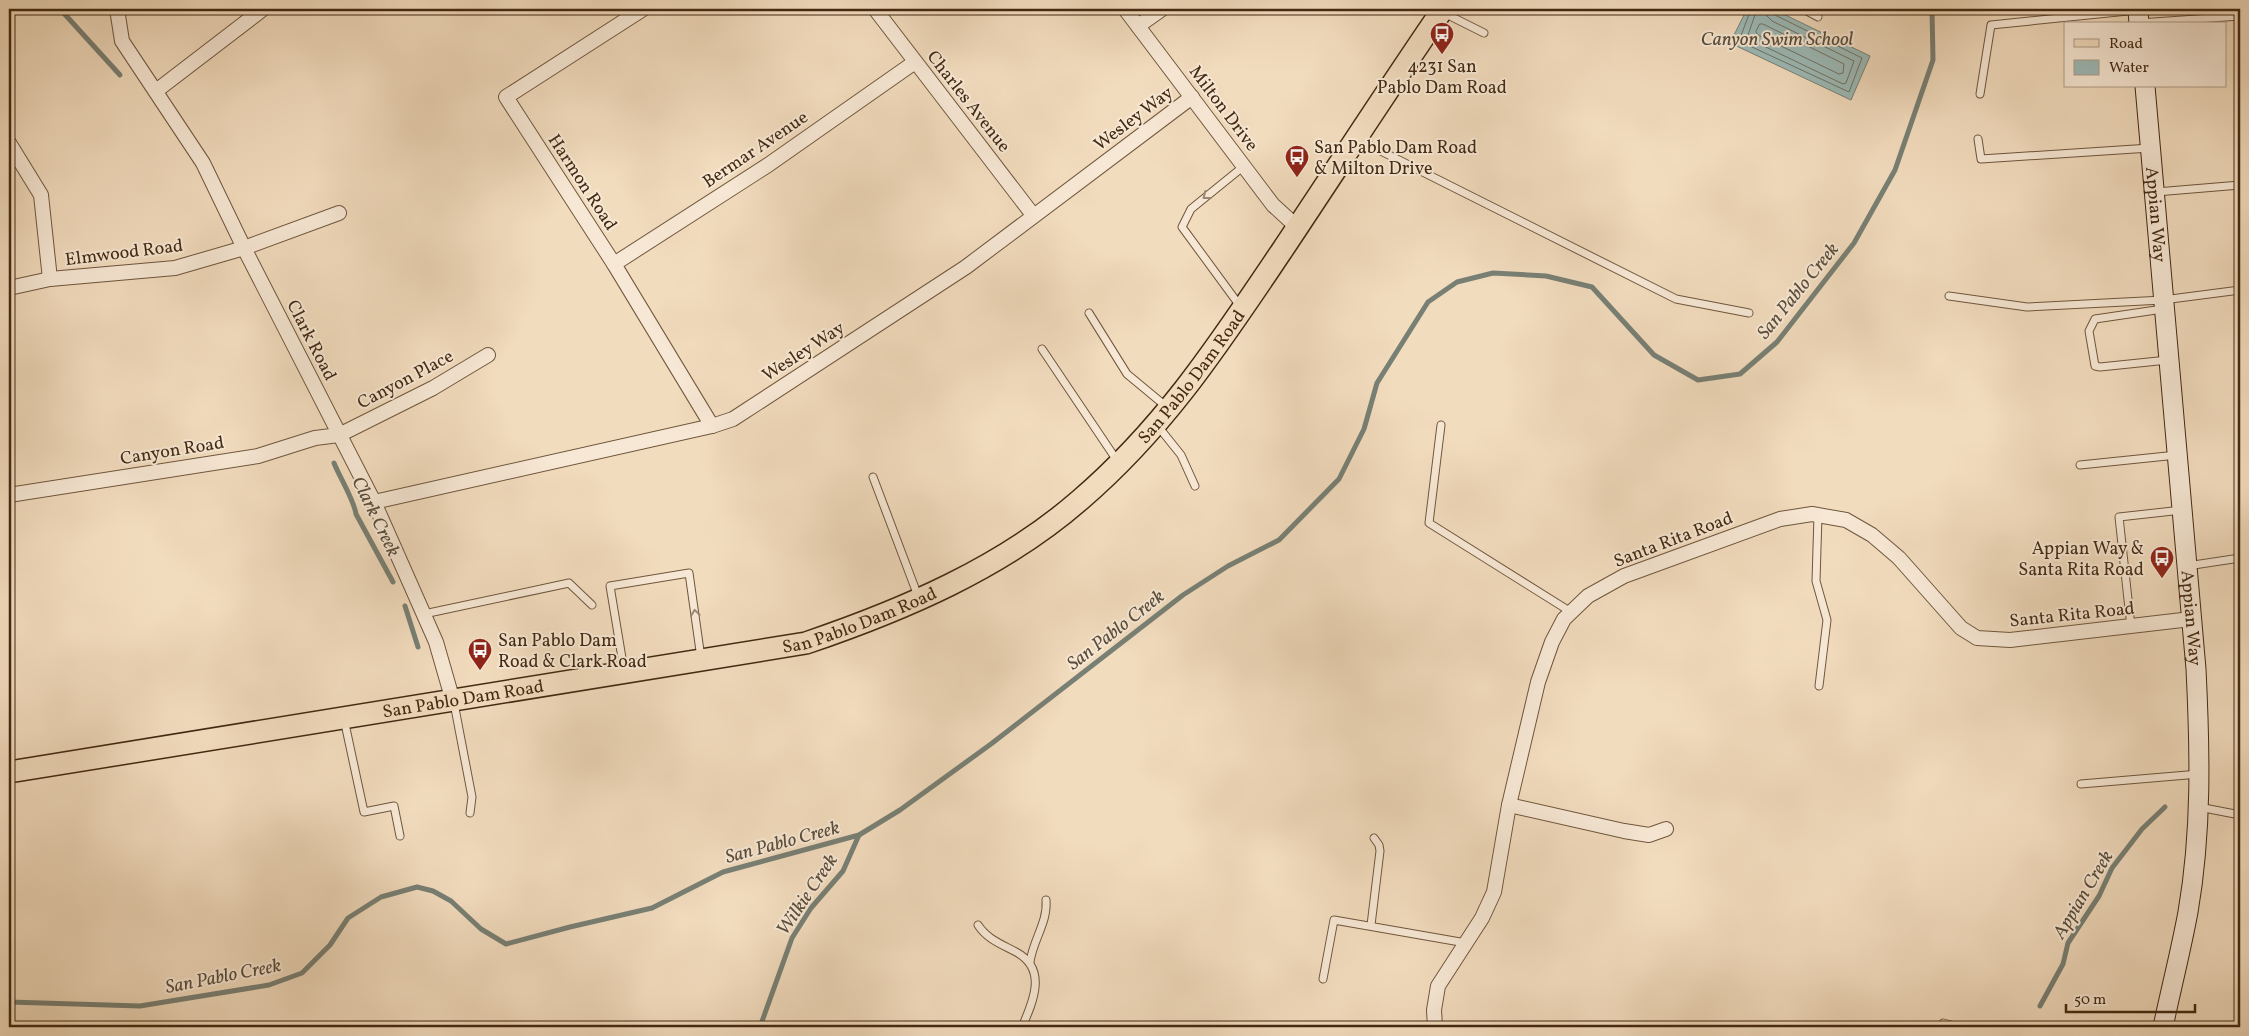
<svg xmlns="http://www.w3.org/2000/svg" width="2249" height="1036" font-family="Vollkorn,serif">
  <style>
    .water { fill: #9cbab7; stroke: #788075 }
    .lines { fill: none; stroke-linecap: round; stroke-linejoin: round }
    .shore { stroke: #707264; stroke-width: 1 }
    .stream { stroke: #788075; stroke-width: 5 }
    .service-casing { stroke: #6f563d; stroke-width: 9 }
    .minor-casing { stroke: #6f563d; stroke-width: 16 }
    .secondary-casing { stroke: #432912; stroke-width: 21 }
    .primary-casing { stroke: #432912; stroke-width: 24 }
    .service { stroke: #f7e8d5; stroke-width: 7 }
    .minor { stroke: #f7e8d5; stroke-width: 14 }
    .secondary { stroke: #f7e8d5; stroke-width: 19 }
    .primary { stroke: #f2dcbe; stroke-width: 21 }
    .oneway { stroke: #9d8874 }
    .labels { text-anchor: middle; stroke-width: 4; stroke-linejoin: round; paint-order: stroke }
    .poi-label { font-size: 18px; fill: #432912; stroke: #f7e8d5; text-anchor: start }
    .street-label { font-size: 18px; fill: #432912; stroke: #f7e8d5 }
    .water-label { font-size: 19px; font-style: italic; fill: #594d3b; stroke: #f7e8d5 }
  </style>
  <rect width="100%" height="100%" fill="#f2dcbe"/>
  <filter id="stains"><feTurbulence type="fractalNoise" baseFrequency=".004" numOctaves="4"/><feColorMatrix values="0 0 0 0 .2 0 0 0 0 .09 0 0 0 0 .02 0 0 0 .5 -.17"/></filter>
  <radialGradient id="worn" r=".72"><stop offset=".6" stop-color="#630" stop-opacity="0"/><stop offset="1" stop-color="#630" stop-opacity=".3"/></radialGradient>
  <polygon class="water" points="1747,9 1773,9 1870,56 1851,100 1730,43"/>
  <g class="lines">
    <g class="shore">
      <polyline points="1751,9 1739,41 1849,92 1862,58 1775,15 1772,9"/>
      <polyline points="1757,9 1747,38 1843,84 1846,83 1854,61 1772,21 1767,16 1766,9"/>
      <polygon points="1760,24 1763,24 1844,64 1843,73 1839,74 1758,35 1756,32"/>
    </g>
    <g class="stream">
      <polyline points="60,9 120,75"/>
      <path d="M334,463C340,478 354,500 356,514L393,582"/>
      <polyline points="405,606 418,647"/>
      <polyline points="2237,735 2240,730"/>
      <polyline points="9,1002 140,1006 269,985 302,973 330,945 348,918 381,897 417,887 433,891 451,901 481,929 506,944 570,927 652,908 723,872 859,835 900,810 991,744 1183,595 1228,566 1279,540 1339,479 1364,429 1377,383 1428,302 1457,282 1493,273 1546,276 1592,287 1654,355 1698,380 1740,374 1777,342 1854,243 1895,170 1933,60 1932,9"/>
      <polyline points="2040,1006 2063,964 2068,943 2099,896 2112,868 2142,829 2165,807"/>
      <polyline points="760,1027 792,938 811,908 843,871 859,835"/>
    </g>
    <defs>
      <g id="service">
        <polyline points="1803,9 1818,17"/>
        <polyline points="1444,13 1484,33"/>
        <polyline points="2139,23 2240,16"/>
        <polyline points="1980,94 1991,25 2138,10"/>
        <polyline points="1978,139 1981,159 2150,148"/>
        <polyline points="1359,140 1676,299 1749,313"/>
        <polyline points="2156,192 2240,185"/>
        <polyline points="1949,296 2027,307 2163,300 2240,290"/>
        <polyline points="1240,306 1182,227 1191,209 1244,166"/>
        <polyline points="2163,309 2095,319 2089,331 2095,366 2100,367 2168,360"/>
        <polyline points="1089,313 1127,374 1168,408"/>
        <polyline points="1042,349 1118,462"/>
        <polyline points="1157,425 1181,455 1195,486"/>
        <polyline points="1441,425 1429,523 1571,612"/>
        <polyline points="2080,465 2177,455"/>
        <polyline points="873,477 918,596"/>
        <polyline points="1818,515 1816,581 1827,620 1819,686"/>
        <polyline points="2187,566 2240,558"/>
        <polyline points="424,614 569,583 592,605"/>
        <polyline points="2131,627 2119,517 2182,510"/>
        <polyline points="624,670 610,586 689,573 701,658"/>
        <polyline points="454,703 472,797 470,813"/>
        <polyline points="344,719 364,812 394,806 400,836"/>
        <polyline points="2081,784 2199,774"/>
        <polyline points="2199,807 2240,815"/>
        <path d="M978,925C987,939 1001,944 1016,952C1048,969 1033,1002 1022,1027"/>
        <polyline points="1371,925 1380,851 1379,845 1374,838"/>
        <path d="M1030,962C1033,940 1048,922 1046,900"/>
        <polyline points="1323,979 1334,920 1466,943"/>
        <polyline points="1943,1023 1959,1027"/>
      </g>
      <g id="minor">
        <polyline points="117,9 122,41 203,163 244,248 374,502 436,642 453,701"/>
        <polyline points="643,9 506,97 614,264 712,426"/>
        <polyline points="875,9 1033,215"/>
        <polyline points="1125,9 1273,205 1297,227"/>
        <polyline points="1138,26 1162,9"/>
        <polyline points="156,91 263,9"/>
        <polyline points="9,143 41,195 50,279"/>
        <polyline points="614,264 768,165 915,62"/>
        <polyline points="9,288 50,279 175,268 244,248 339,213"/>
        <polyline points="9,495 258,456 315,438 339,435 433,388 488,355"/>
        <polyline points="374,502 712,426 733,419 966,267 1192,97"/>
        <polyline points="1509,805 1624,831 1649,835 1666,829"/>
        <polyline points="1435,1027 1434,1010 1438,986 1482,918 1494,892 1509,805 1538,682 1552,642 1564,619 1588,596 1624,576 1780,519 1812,514 1846,520 1872,535 1899,558 1961,628 1977,638 2010,640 2191,619"/>
      </g>
      <g id="secondary">
        <polyline points="2138,9 2139,24"/>
        <path id="s1" d="M2145,86L2196,669C2200,750 2202,831 2188,912C2181,950 2171,989 2163,1027"/>
      </g>
      <g id="primary">
        <path id="s2" d="M9,772L806,643C903,610 1002,568 1080,500C1165,427 1219,344 1281,252C1335,171 1388,89 1443,9"/>
      </g>
    </defs>
    <use href="#service" class="service-casing"/>
    <use href="#minor" class="minor-casing"/>
    <use href="#secondary" class="secondary-casing"/>
    <use href="#primary" class="primary-casing"/>
    <use href="#service" class="service"/>
    <use href="#minor" class="minor"/>
    <use href="#secondary" class="secondary"/>
    <use href="#primary" class="primary"/>
  </g>
  <defs><path id="oneway-chevron" d="M-2-3.5L2.5 0L-2 3.5" fill="none" stroke-width="1.6" stroke-linecap="round" stroke-linejoin="round" transform="scale(1.25)"/></defs>
  <g class="oneway">
    <use href="#oneway-chevron" transform="translate(1206 196) rotate(142)"/>
    <use href="#oneway-chevron" transform="translate(695 613) rotate(-98)"/>
  </g>
  <defs>
    <symbol id="bus-pin" viewBox="-11 -11 22 30"><path d="M0 17L-7.5 6A9.5 9.5 0 1 1 7.5 6Z" fill="#8f2418" stroke="#f7e8d5"/><path d="M-5-6H5V4H4V6H2V4H-2V6H-4V4H-5ZM-3.5-4V0h7V-4ZM-3.5 1.2v1.5H-2V1.2ZM2 1.2v1.5H3.5V1.2Z" fill="#fff"/></symbol>
  </defs>
  <g fill-rule="evenodd">
    <use href="#bus-pin" x="1428" y="20" width="28" height="38"/>
    <use href="#bus-pin" x="1283" y="143" width="28" height="38"/>
    <use href="#bus-pin" x="2148" y="544" width="28" height="38"/>
    <use href="#bus-pin" x="466" y="636" width="28" height="38"/>
  </g>
  <g class="labels">
    <g class="poi-label">
      <text x="1442" y="72" text-anchor="middle">4231 San<tspan x="1442" dy="21">Pablo Dam Road</tspan></text>
      <text x="1314" y="153">San Pablo Dam Road<tspan x="1314" dy="21">&amp; Milton Drive</tspan></text>
      <text x="2144" y="554" text-anchor="end">Appian Way &amp;<tspan x="2144" dy="21">Santa Rita Road</tspan></text>
      <text x="498" y="646">San Pablo Dam<tspan x="498" dy="21">Road &amp; Clark Road</tspan></text>
    </g>
    <g class="street-label">
      <text transform="translate(969 101) rotate(52)" y="6">Charles Avenue</text>
      <text transform="translate(1224 108) rotate(53)" y="6">Milton Drive</text>
      <text transform="translate(1133 118) rotate(-37)" y="6">Wesley Way</text>
      <text transform="translate(755 149) rotate(-34)" y="6">Bermar Avenue</text>
      <text transform="translate(583 182) rotate(57)" y="6">Harmon Road</text>
      <text dy="6" stroke="none"><textPath href="#s1" startOffset="129">Appian Way</textPath></text>
      <text transform="translate(124 252) rotate(-7)" y="6">Elmwood Road</text>
      <text transform="translate(312 340) rotate(63)" y="6">Clark Road</text>
      <text transform="translate(803 351) rotate(-33)" y="6">Wesley Way</text>
      <text dy="6" stroke="none"><textPath href="#s2" startOffset="1285">San Pablo Dam Road</textPath></text>
      <text transform="translate(405 379) rotate(-28)" y="6">Canyon Place</text>
      <text transform="translate(172 450) rotate(-9)" y="6">Canyon Road</text>
      <text transform="translate(1673 539) rotate(-21)" y="6">Santa Rita Road</text>
      <text transform="translate(2072 614) rotate(-6)" y="6">Santa Rita Road</text>
      <text dy="6" stroke="none"><textPath href="#s1" startOffset="534">Appian Way</textPath></text>
      <text dy="6" stroke="none"><textPath href="#s2" startOffset="865">San Pablo Dam Road</textPath></text>
      <text dy="6" stroke="none"><textPath href="#s2" startOffset="460">San Pablo Dam Road</textPath></text>
    </g>
    <g class="water-label">
      <text x="1777" y="45">Canyon Swim School</text>
      <text transform="translate(1797 290) rotate(-51)" y="7">San Pablo Creek</text>
      <text transform="translate(377 516) rotate(64)" y="7">Clark Creek</text>
      <text transform="translate(1115 629) rotate(-38)" y="7">San Pablo Creek</text>
      <text transform="translate(782 841) rotate(-15)" y="7">San Pablo Creek</text>
      <text transform="translate(806 894) rotate(-56)" y="7">Wilkie Creek</text>
      <text transform="translate(2082 894) rotate(-59)" y="7">Appian Creek</text>
      <text transform="translate(223 975) rotate(-11)" y="7">San Pablo Creek</text>
    </g>
  </g>
  <rect width="2249" height="1036" fill="none" stroke="#f2dcbe" stroke-width="30"/>
  <rect x="10" y="10" width="2229" height="1016" fill="none" stroke="#432912" stroke-width="2.5"/>
  <rect x="15" y="15" width="2219" height="1006" fill="none" stroke="#432912"/>
  <rect x="2064" y="22" width="162" height="65" fill="#f7e8d5" stroke="#af9c87"/>
  <rect x="2074" y="39" width="25" height="8" fill="#f2dcbe" stroke="#af9c87"/>
  <text x="2109" y="48" font-size="15" fill="#432912">Road</text>
  <rect x="2074" y="60" width="25" height="15" fill="#9cbab7" stroke="#af9c87"/>
  <text x="2109" y="72" font-size="15" fill="#432912">Water</text>
  <path d="M2066 1004v8h129v-8" fill="none" stroke="#432912" stroke-width="2.5"/>
  <text x="2074" y="1004" font-size="15" fill="#432912" stroke="#f7e8d5" stroke-width="4" paint-order="stroke">50 m</text>
  <rect width="100%" height="100%" filter="url(#stains)"/>
  <rect width="100%" height="100%" fill="url(#worn)"/>
</svg>
